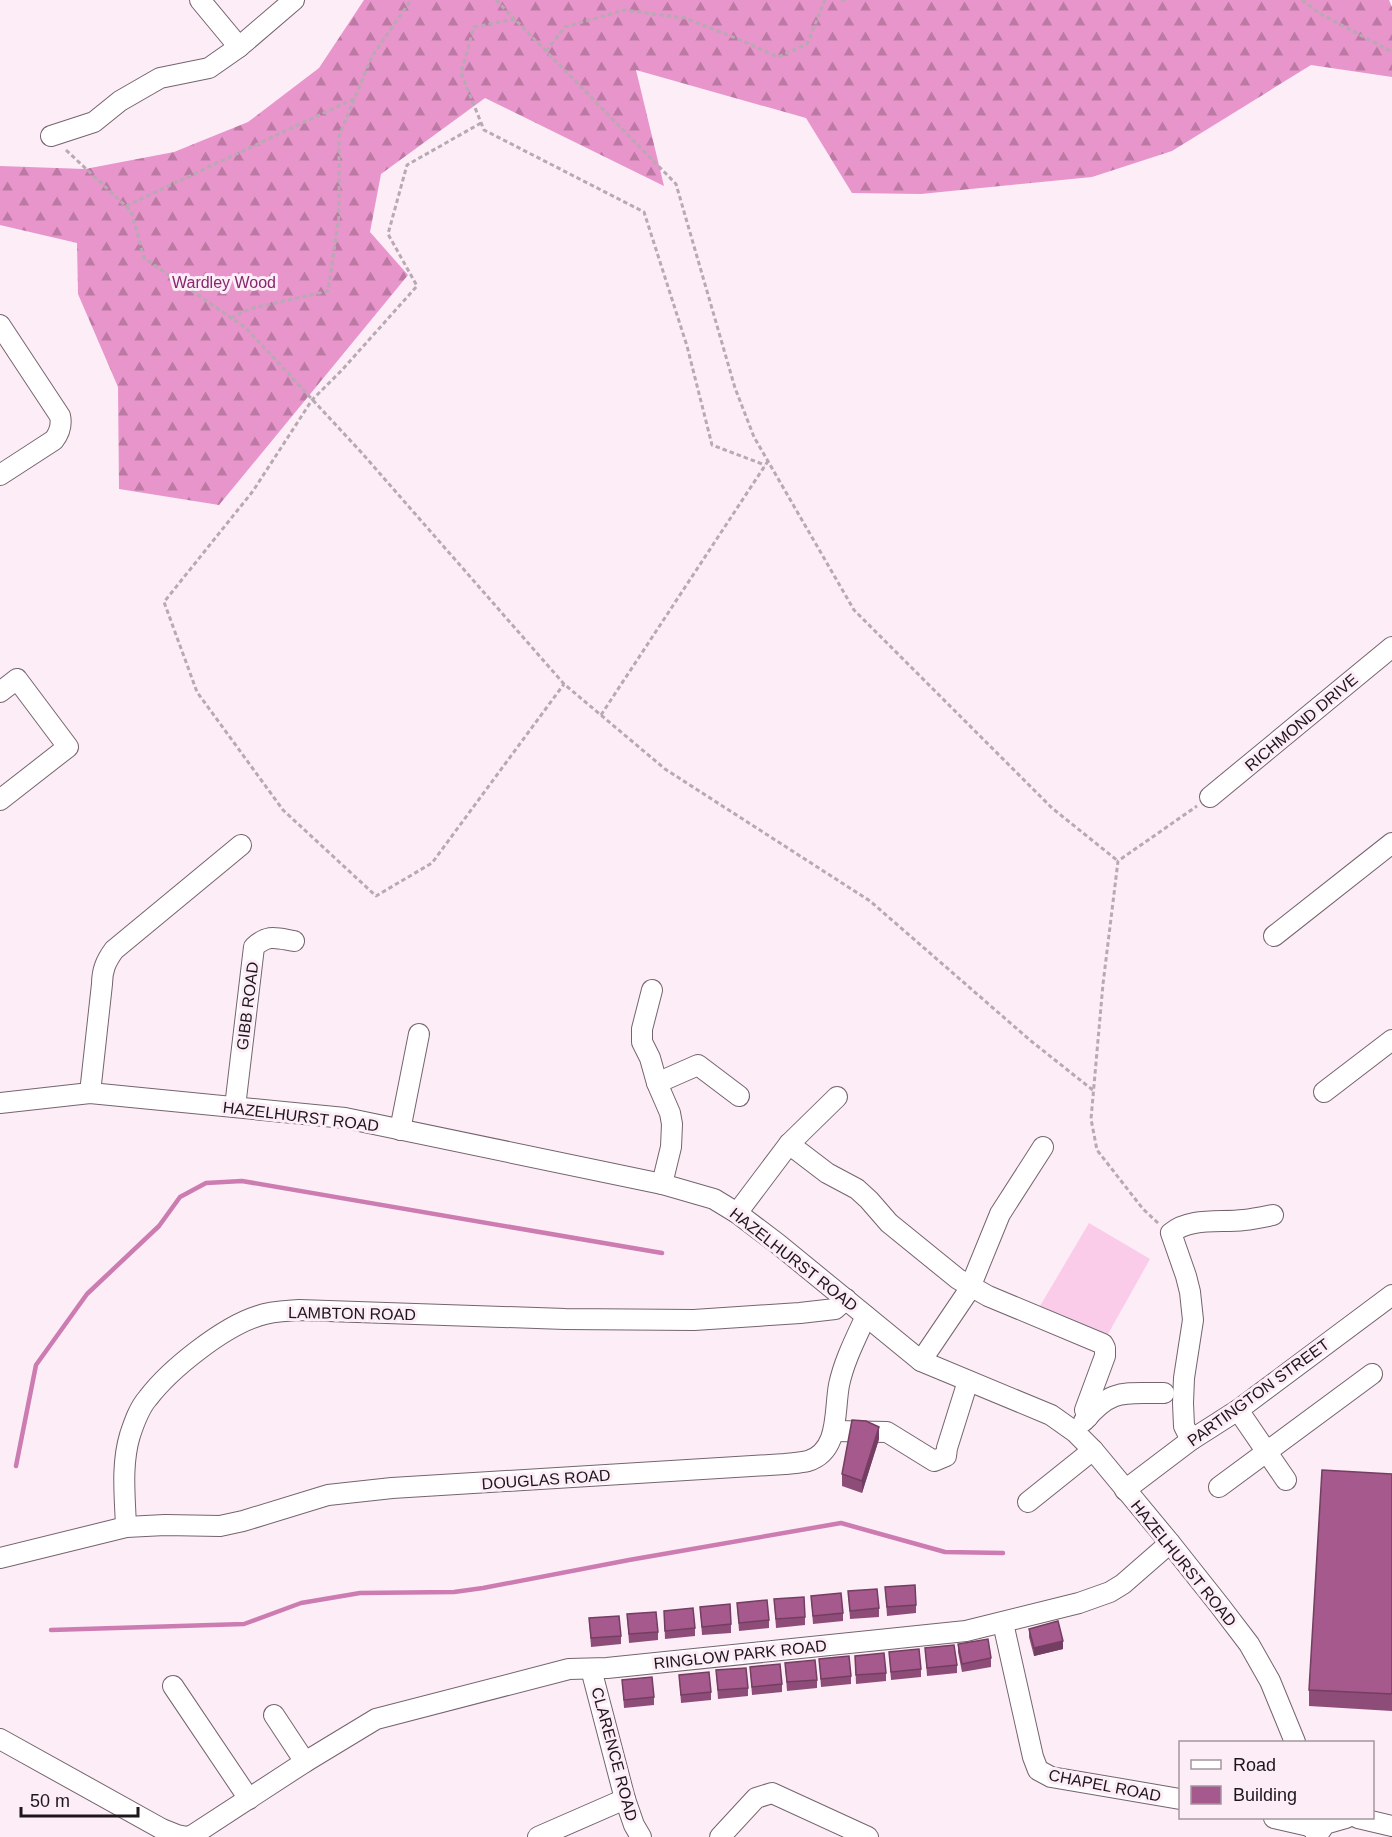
<svg xmlns="http://www.w3.org/2000/svg" width="1392" height="1837" font-family="Arial,sans-serif">
  <style>
    .grass { fill: #facce9 }
    .forest { fill: url(#forest-firs) }
    .lines { fill: none; stroke-linecap: round; stroke-linejoin: round }
    .stream { stroke: #cc7cb1; stroke-width: 4.5 }
    .minor-casing { stroke: #75646e; stroke-width: 22 }
    .path { stroke: #b7aab2; stroke-width: 3; stroke-dasharray: 4.5 3; stroke-linecap: butt }
    .minor { stroke: #fff; stroke-width: 20 }
    .wall { fill: #8e4d78 }
    .shaded-wall { fill: #743e62 }
    .building { fill: #a5598c; stroke: #743e62; stroke-width: 1.5 }
    .labels { text-anchor: middle; stroke-width: 6; stroke-linejoin: round; paint-order: stroke }
    .park-label { font-size: 16px; fill: #86286c; stroke: #fdedf7 }
    .street-label { font-size: 16px; fill: #1d161a; stroke: #fdedf7 }
  </style>
  <defs>
    <pattern id="forest-firs" width="22" height="20" patternUnits="userSpaceOnUse" patternTransform="scale(1.5)"><rect width="22" height="20" fill="#e795cb"/><path d="M5 1l3.5 6h-7zM16 11l3.5 6h-7z" fill="#bb79a4"/></pattern>
  </defs>
  <rect width="100%" height="100%" fill="#fdedf7"/>
  <polygon class="grass" points="1089,1223 1150,1259 1108,1334 1040,1306"/>
  <polygon class="forest" points="364,0 1389,0 1392,7 1392,77 1311,65 1172,151 1092,177 921,194 852,193 806,118 636,70 664,186 485,98 381,174 370,232 408,275 219,505 119,489 118,387 78,294 77,243 0,225 0,166 85,169 174,152 248,122 319,68"/>
  <g class="lines">
    <g class="stream">
      <polyline points="16,1466 36,1365 87,1294 159,1226 180,1197 206,1183 242,1181 662,1253"/>
      <polyline points="51,1630 244,1624 301,1603 360,1593 454,1592 483,1588 629,1560 841,1523 945,1552 1003,1553"/>
    </g>
    <defs>
      <g id="minor">
        <polyline points="200,0 239,47"/>
        <polyline points="51,136 94,122 120,101 160,78 209,68 239,47 294,0"/>
        <path d="M0,325L60,416C62,425 60,432 54,440L0,475"/>
        <polyline points="0,692 17,679 68,747 0,800"/>
        <polyline points="1210,797 1392,647"/>
        <polyline points="1274,936 1392,843"/>
        <polyline points="652,990 642,1029 642,1042 650,1058 657,1083 670,1113 672,1124 671,1147 662,1184"/>
        <polyline points="657,1083 698,1065 739,1096"/>
        <polyline points="1324,1092 1392,1040"/>
        <path d="M90,1093L102,984C102,970 106,961 114,950L241,845"/>
        <polyline points="0,1103 90,1093 345,1118 662,1184 714,1199 737,1213 778,1244 921,1361 1051,1415 1075,1432 1093,1450 1170,1543 1220,1606 1249,1644 1270,1681 1295,1742"/>
        <path d="M235,1107L254,947C268,934 276,938 294,941"/>
        <polyline points="400,1130 419,1034"/>
        <polyline points="789,1144 827,1173 857,1189 869,1200 889,1223 958,1279 988,1296 1103,1344 1105,1348 1105,1356 1085,1410 1088,1417"/>
        <polyline points="737,1213 789,1144 837,1097"/>
        <polyline points="921,1361 969,1290 1000,1214 1043,1147"/>
        <polyline points="1238,1410 1286,1480"/>
        <path d="M1084,1421C1112,1387 1125,1394 1164,1393"/>
        <polyline points="834,1431 887,1432 934,1461 946,1456 947,1448 968,1381"/>
        <path d="M1191,1440L1184,1426L1183,1403L1184,1378L1193,1320L1190,1292L1186,1276L1171,1233C1191,1217 1220,1223 1244,1220C1254,1219 1263,1217 1273,1215"/>
        <polyline points="1219,1487 1372,1374"/>
        <polyline points="1125,1490 1191,1440 1238,1410 1392,1295"/>
        <polyline points="1028,1502 1093,1450"/>
        <path d="M126,1527L165,1525L220,1526L243,1521L328,1495L392,1488L785,1464C792,1463 800,1463 808,1461C840,1451 834,1411 839,1385C844,1361 856,1338 866,1316"/>
        <path d="M0,1558L126,1527C125,1497 121,1465 130,1435C134,1423 139,1408 148,1398C170,1369 223,1327 258,1316C271,1311 285,1311 299,1310L565,1319L694,1320L800,1313L835,1309L846,1299"/>
        <polyline points="1003,1623 1033,1757 1038,1770 1051,1777 1180,1799"/>
        <polyline points="591,1669 625,1799 634,1825 641,1837"/>
        <polyline points="173,1686 249,1799"/>
        <polyline points="274,1715 305,1762"/>
        <polyline points="0,1739 162,1829 177,1835 187,1837 193,1835 305,1762 376,1719 569,1669 607,1668 966,1631 1079,1603 1110,1592 1123,1584 1170,1543"/>
        <polyline points="1274,1818 1309,1826 1318,1833"/>
        <polyline points="1358,1818 1392,1826"/>
        <polyline points="538,1837 625,1799"/>
        <polyline points="720,1837 756,1798 772,1793 868,1837"/>
        <polyline points="1316,1837 1325,1824 1346,1818"/>
      </g>
    </defs>
    <use href="#minor" class="minor-casing"/>
    <g class="path">
      <polyline points="496,0 676,184 735,388 754,437 854,610 1052,808 1118,861"/>
      <polyline points="841,0 845,0"/>
      <polyline points="1302,0 1319,13 1392,52"/>
      <polyline points="515,19 474,27 461,73 484,130 644,212 687,346 712,445 765,465"/>
      <polyline points="546,51 565,27 624,10 685,18 738,39 778,57 807,44 825,0"/>
      <polyline points="481,123 407,165 388,234 417,286 342,370 312,400 253,491 164,602 197,692 283,810 376,896 432,863 564,684"/>
      <polyline points="66,150 131,211 144,258 246,328 361,452 564,684 665,769 870,901 1031,1041 1094,1091"/>
      <polyline points="126,206 353,99"/>
      <polyline points="231,318 249,309 328,291 339,216 339,136 372,56 411,0"/>
      <polyline points="601,715 768,461"/>
      <polyline points="1158,1223 1143,1209 1097,1150 1091,1119 1103,984 1118,861 1197,806"/>
    </g>
    <use href="#minor" class="minor"/>
  </g>
  <g class="wall">
    <polygon points="879,1439 862,1493 842,1486 842,1474"/>
    <polygon points="1392,1474 1392,1711 1309,1706 1309,1690"/>
    <polygon points="885,1587 916,1605 916,1613 887,1616"/>
    <polygon points="848,1591 879,1608 879,1617 850,1619"/>
    <polygon points="811,1596 843,1613 843,1621 813,1624"/>
    <polygon points="774,1599 805,1617 805,1625 776,1628"/>
    <polygon points="737,1603 769,1620 769,1628 739,1631"/>
    <polygon points="700,1607 731,1624 731,1633 702,1635"/>
    <polygon points="664,1611 695,1628 695,1636 665,1639"/>
    <polygon points="627,1614 658,1632 658,1640 629,1643"/>
    <polygon points="589,1618 621,1636 621,1644 591,1647"/>
    <polygon points="1029,1629 1063,1649 1034,1656 1029,1637"/>
    <polygon points="958,1644 991,1658 991,1667 962,1672 958,1652"/>
    <polygon points="925,1648 957,1665 957,1673 927,1676"/>
    <polygon points="889,1652 921,1669 921,1677 891,1680"/>
    <polygon points="855,1656 886,1673 886,1681 856,1684"/>
    <polygon points="819,1659 851,1676 851,1684 821,1687"/>
    <polygon points="785,1663 817,1680 817,1688 787,1691"/>
    <polygon points="750,1667 782,1684 782,1692 752,1695"/>
    <polygon points="716,1670 748,1688 748,1696 718,1699"/>
    <polygon points="679,1675 711,1692 711,1700 681,1703"/>
    <polygon points="622,1680 654,1697 654,1705 624,1708"/>
  </g>
  <g class="shaded-wall">
    <polygon points="879,1427 879,1439 862,1493 862,1481"/>
    <polygon points="1063,1641 1063,1649 1034,1656 1034,1648"/>
  </g>
  <g class="building">
    <polygon points="852,1420 866,1421 879,1427 862,1481 842,1474"/>
    <polygon points="1322,1470 1392,1474 1392,1694 1309,1690"/>
    <polygon points="915,1585 916,1605 887,1607 885,1587"/>
    <polygon points="877,1589 879,1608 850,1611 848,1591"/>
    <polygon points="841,1593 843,1613 813,1616 811,1596"/>
    <polygon points="804,1597 805,1617 776,1619 774,1599"/>
    <polygon points="767,1600 769,1620 739,1623 737,1603"/>
    <polygon points="730,1604 731,1624 702,1627 700,1607"/>
    <polygon points="693,1608 695,1628 665,1631 664,1611"/>
    <polygon points="656,1612 658,1632 629,1634 627,1614"/>
    <polygon points="619,1616 621,1636 591,1638 589,1618"/>
    <polygon points="1058,1621 1063,1641 1034,1648 1029,1629"/>
    <polygon points="988,1639 991,1658 962,1664 958,1644"/>
    <polygon points="954,1645 957,1665 927,1668 925,1648"/>
    <polygon points="919,1649 921,1669 891,1672 889,1652"/>
    <polygon points="884,1653 886,1673 856,1675 855,1656"/>
    <polygon points="849,1656 851,1676 821,1679 819,1659"/>
    <polygon points="815,1660 817,1680 787,1682 785,1663"/>
    <polygon points="780,1664 782,1684 752,1687 750,1667"/>
    <polygon points="746,1668 748,1688 718,1690 716,1670"/>
    <polygon points="709,1672 711,1692 681,1695 679,1675"/>
    <polygon points="652,1677 654,1697 624,1700 622,1680"/>
  </g>
  <g class="labels">
    <g class="park-label">
      <text x="224" y="288">Wardley Wood</text>
    </g>
    <g class="street-label">
      <text transform="translate(1301 722) rotate(-40)" y="6">RICHMOND DRIVE</text>
      <text transform="translate(247 1006) rotate(-83)" y="6">GIBB ROAD</text>
      <text transform="translate(301 1116) rotate(7)" y="6">HAZELHURST ROAD</text>
      <text transform="translate(794 1259) rotate(38)" y="6">HAZELHURST ROAD</text>
      <text transform="translate(352 1313) rotate(1)" y="6">LAMBTON ROAD</text>
      <text transform="translate(1258 1392) rotate(-36)" y="6">PARTINGTON STREET</text>
      <text transform="translate(546 1479) rotate(-4)" y="6">DOUGLAS ROAD</text>
      <text transform="translate(1184 1563) rotate(51)" y="6">HAZELHURST ROAD</text>
      <text transform="translate(740 1654) rotate(-6)" y="6">RINGLOW PARK ROAD</text>
      <text transform="translate(615 1754) rotate(75)" y="6">CLARENCE ROAD</text>
      <text transform="translate(1105 1785) rotate(11)" y="6">CHAPEL ROAD</text>
    </g>
  </g>
  <rect x="1179" y="1741" width="195" height="78" fill="#fdedf7" stroke="#a3979f" stroke-width="1.5"/>
  <rect x="1191" y="1760" width="30" height="9" fill="#ffffff" stroke="#a3979f" stroke-width="1.5"/>
  <text x="1233" y="1771" font-size="18" fill="#1d161a">Road</text>
  <rect x="1191" y="1786" width="30" height="18" fill="#a5598c" stroke="#a3979f" stroke-width="1.5"/>
  <text x="1233" y="1801" font-size="18" fill="#1d161a">Building</text>
  <path d="M21 1807v9h117v-9" fill="none" stroke="#1d161a" stroke-width="3"/>
  <text x="30" y="1807" font-size="18" fill="#1d161a" stroke="#fdedf7" stroke-width="4.5" paint-order="stroke">50 m</text>
</svg>
